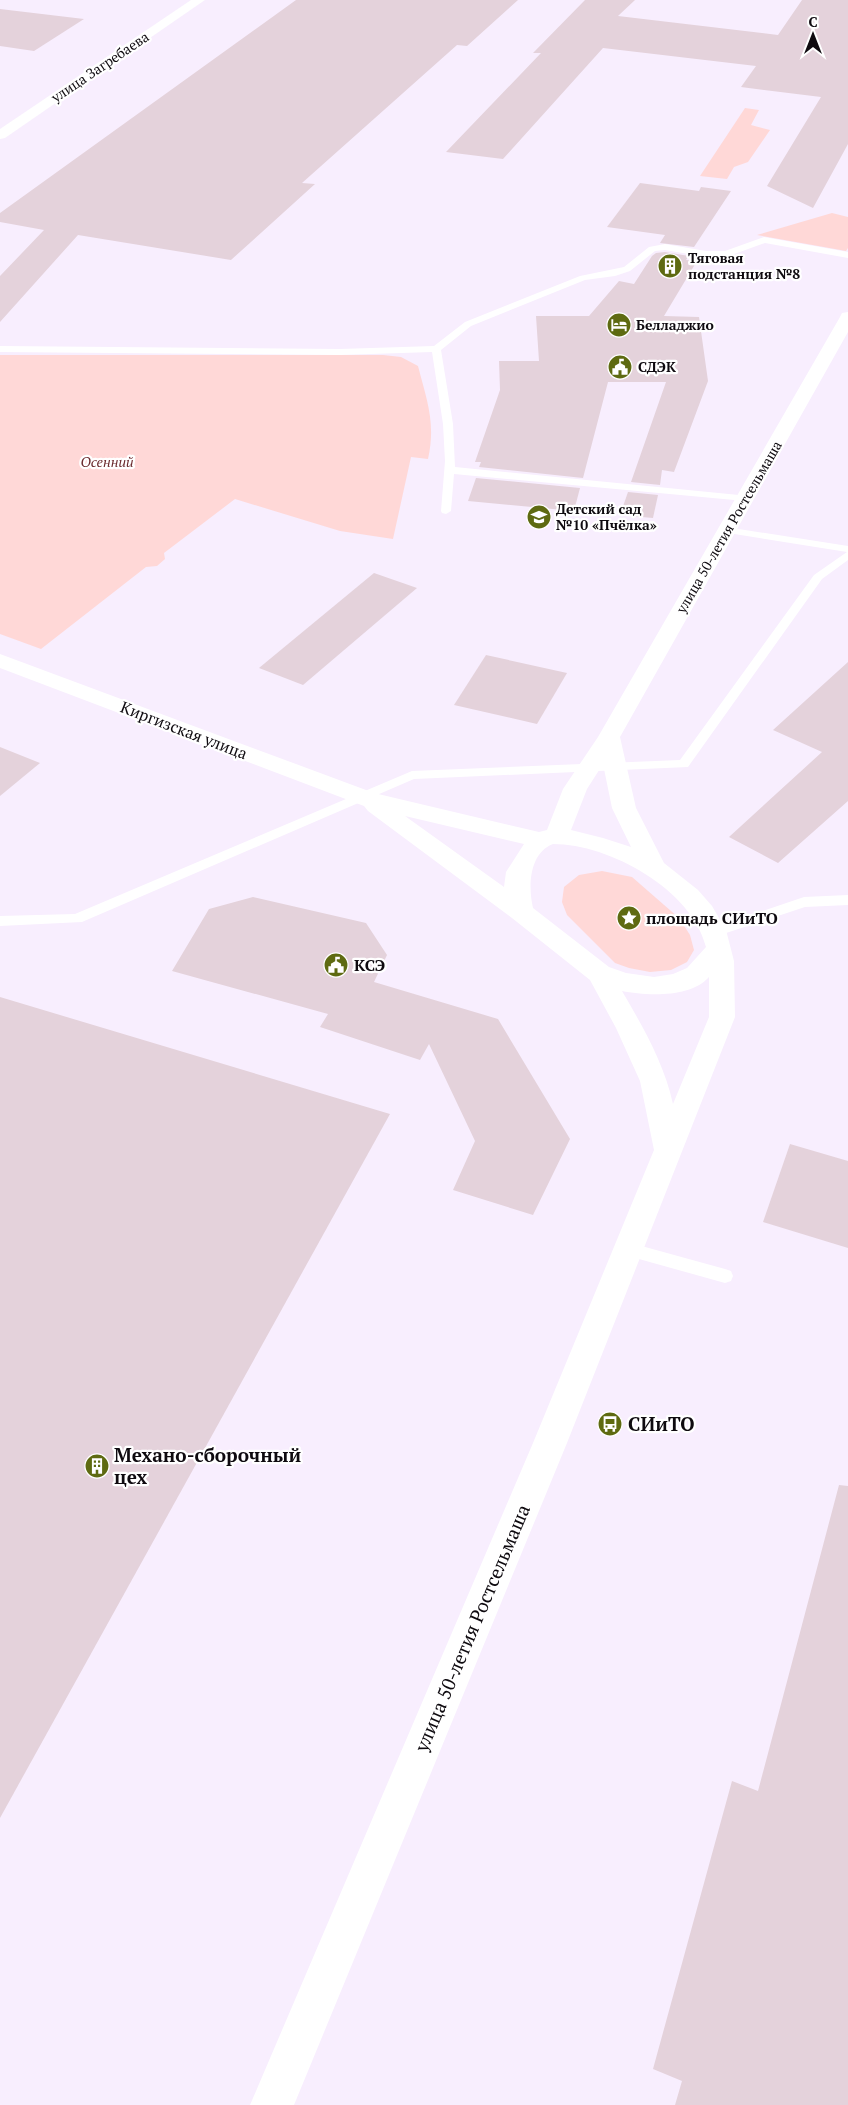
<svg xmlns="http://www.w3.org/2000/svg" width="848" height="2105" font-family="'PT Serif',serif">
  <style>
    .green { fill: #ffd8d7 }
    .building { fill: #e4d2db }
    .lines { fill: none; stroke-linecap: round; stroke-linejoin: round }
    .service { fill: #fff; fill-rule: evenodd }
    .minor { fill: #fff; fill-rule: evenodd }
    .secondary { fill: #fff; fill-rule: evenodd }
    .labels { text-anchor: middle; stroke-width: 4.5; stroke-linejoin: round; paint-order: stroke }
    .far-street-label { font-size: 14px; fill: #0e0a0f; stroke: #fff }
    .far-poi-label { font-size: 14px; font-weight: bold; fill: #0e0a0f; stroke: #fff; text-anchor: start }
    .far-park-label { font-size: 14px; font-style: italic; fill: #6b2b2e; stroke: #fff }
    .street-label { font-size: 16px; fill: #0e0a0f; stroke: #fff }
    .poi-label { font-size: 16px; font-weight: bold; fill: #0e0a0f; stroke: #fff; text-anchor: start }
    .near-poi-label { font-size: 19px; font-weight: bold; fill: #0e0a0f; stroke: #fff; text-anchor: start }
    .near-street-label { font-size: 19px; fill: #0e0a0f; stroke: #fff }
  </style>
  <rect width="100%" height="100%" fill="#f8eefe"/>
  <g class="green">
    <polygon points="745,108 759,110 751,125 770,130 748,162 734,167 727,179 700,176"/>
    <polygon points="832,213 848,217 848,248 846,251 757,235"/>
    <path d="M0,355H383L401,357L418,366C427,401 436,423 428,459L411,457L393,539L340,531L235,499L164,553L165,559L157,566L146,567L41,649L0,634Z"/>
    <polygon points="602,871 632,877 679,918 690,935 694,950 687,962 671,970 650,972 629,968 615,963 567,915 562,902 564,887 579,875"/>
  </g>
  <g class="building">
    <polygon points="296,0 518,0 467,46 457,45 302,183 315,184 231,260 78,235 0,322 0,276 44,230 0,222 0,213"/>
    <polygon points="585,0 635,0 618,16 778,35 802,0 848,0 848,144 813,208 767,186 821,97 741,87 756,66 603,48 503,159 446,152 541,53 533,53"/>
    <polygon points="0,9 84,19 34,51 0,46"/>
    <polygon points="640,183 699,191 701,187 731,191 694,247 660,243 665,235 607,227"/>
    <polygon points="665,252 689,256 686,260 697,261 664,316 699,317 708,381 674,472 662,470 660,485 631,482 666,382 608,382 583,478 479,467 481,462 475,462 500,390 499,361 539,361 536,316 589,316 619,281 634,284 652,256 656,253"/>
    <polygon points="476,478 580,488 574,511 468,501"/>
    <polygon points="628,492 658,495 653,518 620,515"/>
    <polygon points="374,573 417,588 303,685 259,668"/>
    <polygon points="486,655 567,673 537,724 454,705"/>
    <polygon points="848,662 848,801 778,863 729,837 822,752 773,730"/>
    <polygon points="0,747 40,763 0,796"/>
    <polygon points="253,897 366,923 387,955 374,982 498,1019 570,1139 533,1215 453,1190 475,1141 429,1044 420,1060 320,1027 328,1014 172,971 209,909"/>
    <polygon points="0,997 390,1114 0,1818"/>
    <polygon points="790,1144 848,1161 848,1248 763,1222"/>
    <polygon points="839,1485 848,1486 848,2105 675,2105 682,2081 653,2069 732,1781 758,1791"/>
  </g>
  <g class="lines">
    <g class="service">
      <polygon points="764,237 848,252 848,258 765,243 726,257 706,257 665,250 655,251 630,271 615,276 585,280 471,326 441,350 453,424 455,467 749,496 750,498 745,501 454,474 451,511 446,514 442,513 441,511 445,461 443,424 432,352 340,355 0,352 0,346 340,349 434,346 465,322 580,276 624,267 649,247 665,244 706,251 725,251"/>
      <polygon points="726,527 848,546 848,560 822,579 688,767 414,779 82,922 0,926 0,916 75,914 412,771 680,760 814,575 847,552 722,532 721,530 722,528"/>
      <polygon points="848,895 848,905 805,907 714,937 709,935 707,932 709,929 804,897"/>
      <polygon points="627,1242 725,1269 731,1271 733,1276 731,1281 725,1283 621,1254 619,1249 621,1244"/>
    </g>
    <polygon class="minor" points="191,0 205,0 5,138 0,139 0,129"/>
    <path class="secondary" d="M848,312V332L620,737L636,808L664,863L698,890L712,906L726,930L734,961L735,1017L567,1443L294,2105H250L533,1443L654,1150L640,1081L616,1028L590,980L512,918L368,811L364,806L0,668V654L374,793L539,832L547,830L563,789L598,737L840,317L842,313ZM603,764L612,808L631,847L603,838L571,830L587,789ZM405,816L524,844L506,872L504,887ZM553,844C610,844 692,890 706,947L687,968L673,974L654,977L626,973L609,967L533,908C528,887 529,853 553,844ZM709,977V1017L673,1104C664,1063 643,1027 622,991C647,996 691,998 709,977Z"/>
  </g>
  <defs>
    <symbol id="building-disc" viewBox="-11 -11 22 22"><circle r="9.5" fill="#5e6a11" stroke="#fff"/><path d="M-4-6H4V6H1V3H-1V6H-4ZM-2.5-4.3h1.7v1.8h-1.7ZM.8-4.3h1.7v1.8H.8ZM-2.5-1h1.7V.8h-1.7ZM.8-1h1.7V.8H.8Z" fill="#fff"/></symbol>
    <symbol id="hotel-disc" viewBox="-11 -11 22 22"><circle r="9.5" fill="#5e6a11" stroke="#fff"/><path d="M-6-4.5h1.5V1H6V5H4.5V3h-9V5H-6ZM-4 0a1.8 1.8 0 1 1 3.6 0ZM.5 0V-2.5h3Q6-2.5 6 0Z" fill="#fff"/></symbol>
    <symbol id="civic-disc" viewBox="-11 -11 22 22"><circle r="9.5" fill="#5e6a11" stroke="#fff"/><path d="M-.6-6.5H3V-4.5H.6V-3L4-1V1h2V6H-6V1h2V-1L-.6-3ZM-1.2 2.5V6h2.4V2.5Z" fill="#fff"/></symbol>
    <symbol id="school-disc" viewBox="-11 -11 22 22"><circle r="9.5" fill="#5e6a11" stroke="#fff"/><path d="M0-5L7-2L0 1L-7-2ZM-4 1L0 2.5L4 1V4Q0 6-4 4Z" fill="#fff"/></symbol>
    <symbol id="sight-disc" viewBox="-11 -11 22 22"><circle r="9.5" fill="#5e6a11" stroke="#fff"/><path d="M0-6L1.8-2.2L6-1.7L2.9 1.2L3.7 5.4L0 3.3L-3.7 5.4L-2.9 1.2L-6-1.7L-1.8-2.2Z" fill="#fff"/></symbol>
    <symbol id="bus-disc" viewBox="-11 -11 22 22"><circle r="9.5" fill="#5e6a11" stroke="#fff"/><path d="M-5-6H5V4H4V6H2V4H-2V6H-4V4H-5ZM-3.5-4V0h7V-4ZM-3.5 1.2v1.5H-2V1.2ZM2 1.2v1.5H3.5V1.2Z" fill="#fff"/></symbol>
  </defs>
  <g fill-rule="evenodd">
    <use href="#building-disc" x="656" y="252" width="28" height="28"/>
    <use href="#hotel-disc" x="605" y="311" width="28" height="28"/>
    <use href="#civic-disc" x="606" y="353" width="28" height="28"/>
    <use href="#school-disc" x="525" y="503" width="28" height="28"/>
    <use href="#sight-disc" x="615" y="904" width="28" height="28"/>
    <use href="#civic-disc" x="322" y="951" width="28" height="28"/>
    <use href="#bus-disc" x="596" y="1410" width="28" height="28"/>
    <use href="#building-disc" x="83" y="1452" width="28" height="28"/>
  </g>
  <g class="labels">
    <g class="far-street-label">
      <text transform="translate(100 67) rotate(-34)" y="5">улица Загребаева</text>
      <text transform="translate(729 527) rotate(-60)" y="5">улица 50-летия Ростсельмаша</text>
    </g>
    <g class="far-poi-label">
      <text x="688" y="263">Тяговая<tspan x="688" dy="16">подстанция №8</tspan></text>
      <text x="636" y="330">Белладжио</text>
      <text x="638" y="372">СДЭК</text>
      <text x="556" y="514">Детский сад<tspan x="556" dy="16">№10 «Пчёлка»</tspan></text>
    </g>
    <g class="far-park-label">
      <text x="107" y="467">Осенний</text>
    </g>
    <g class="street-label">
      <text transform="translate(184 730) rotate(21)" y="6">Киргизская улица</text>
    </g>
    <g class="poi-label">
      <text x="646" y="924">площадь СИиТО</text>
      <text x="354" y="971">КСЭ</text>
    </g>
    <g class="near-poi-label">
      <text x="628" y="1431">СИиТО</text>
      <text x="114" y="1462">Механо-сборочный<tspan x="114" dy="22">цех</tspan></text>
    </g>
    <g class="near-street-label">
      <text transform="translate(472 1628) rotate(-67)" y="7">улица 50-летия Ростсельмаша</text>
    </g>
  </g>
  <g transform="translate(813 35)" stroke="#ffffff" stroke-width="4" paint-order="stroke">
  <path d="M0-4L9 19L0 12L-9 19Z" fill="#0e0a0f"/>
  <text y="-8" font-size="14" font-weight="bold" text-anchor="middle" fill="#0e0a0f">С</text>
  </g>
</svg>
